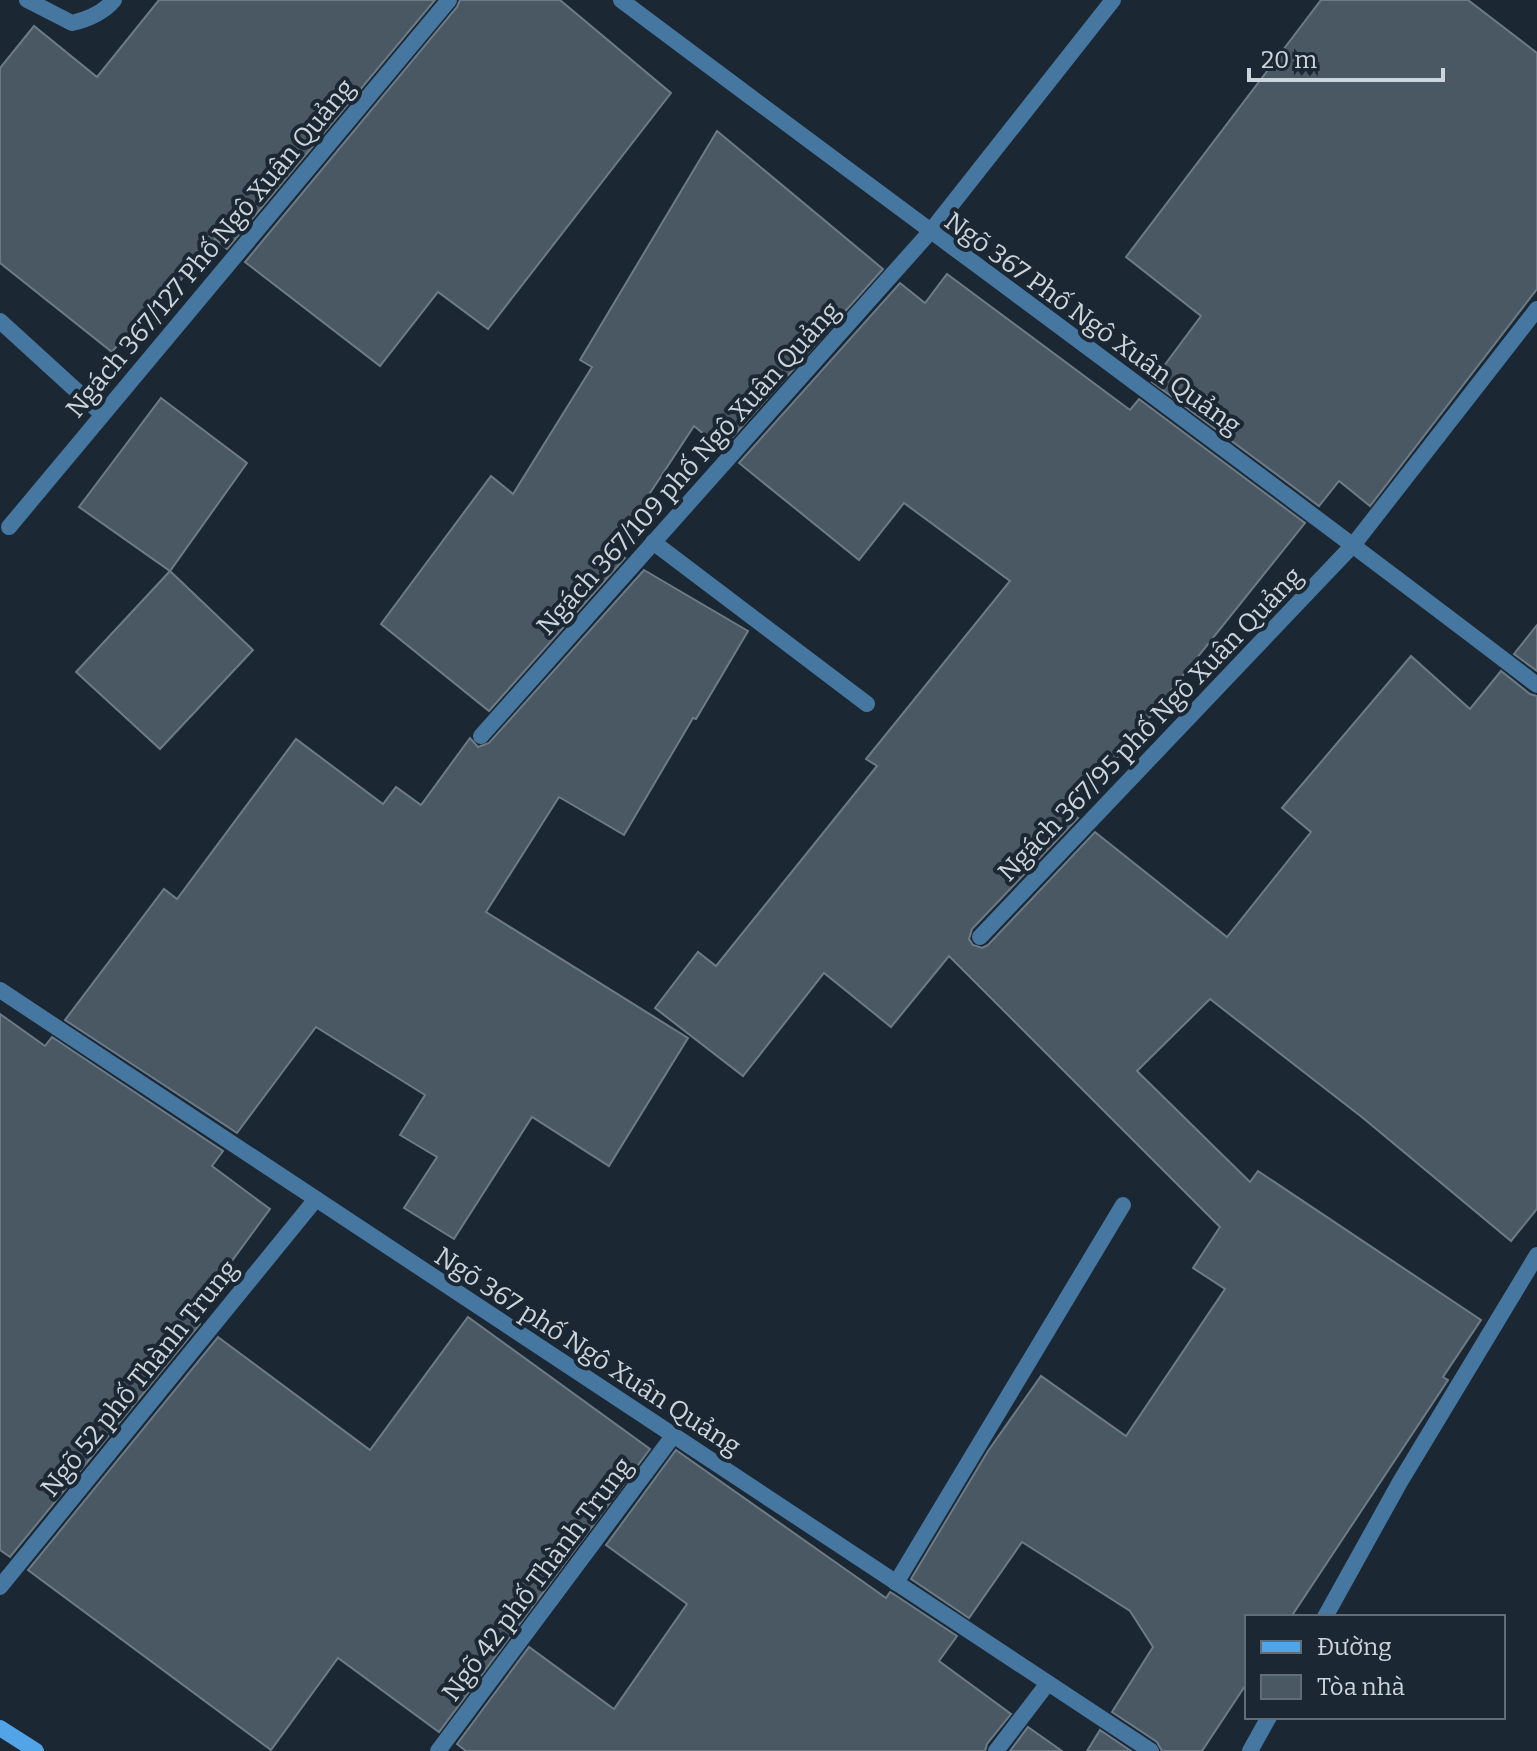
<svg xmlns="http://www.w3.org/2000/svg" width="1537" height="1751" font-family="Bitter,serif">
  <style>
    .building { fill: #4a5864; stroke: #6c7b88; stroke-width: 2 }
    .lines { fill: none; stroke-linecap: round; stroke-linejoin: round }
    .service { stroke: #4677a0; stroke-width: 16 }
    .minor { stroke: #4677a0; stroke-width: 16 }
    .secondary { stroke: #52a4e8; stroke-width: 16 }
    .labels { text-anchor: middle; stroke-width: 8; stroke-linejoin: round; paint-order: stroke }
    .street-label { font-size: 26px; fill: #cdd5dc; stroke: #1b2732 }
  </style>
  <rect width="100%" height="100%" fill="#1b2732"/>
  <g class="building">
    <polygon points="159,0 435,0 227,249 215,239 180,281 174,276 112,352 0,263 0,68 34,26 97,77"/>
    <polygon points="460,0 560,0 671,93 488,329 438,292 380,366 245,262 457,7"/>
    <polygon points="1321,0 1468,0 1537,53 1537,289 1370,506 1339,481 1319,506 1152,382 1201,316 1126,257"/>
    <polygon points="717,131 883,269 722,449 694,426 612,551 625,558 489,711 381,624 491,476 513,494 592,367 580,360"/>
    <polygon points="947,274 1130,410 1139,399 1305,523 1072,814 1078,818 972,929 969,939 973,945 982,948 988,945 1095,832 1227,937 1311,832 1282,808 1411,656 1470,709 1501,671 1530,694 1537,696 1537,1209 1511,1241 1363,1118 1210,999 1137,1071 1250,1182 1258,1171 1481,1320 1443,1377 1448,1380 1291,1617 1247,1617 1247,1683 1202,1751 1162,1751 1157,1742 1112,1712 1153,1647 1130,1611 1022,1542 969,1618 911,1579 988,1451 1041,1376 1126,1436 1225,1289 1193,1268 1220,1227 949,956 891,1027 824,973 743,1076 655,1008 698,952 716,966 877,766 866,759 1010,581 904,503 859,560 739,463 900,283 925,303"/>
    <polygon points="161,398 247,463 170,571 79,507"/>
    <polygon points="644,570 748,631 696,719 693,718 624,835 559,797 486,912 688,1038 609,1166 532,1117 454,1239 404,1208 437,1157 400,1135 425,1095 316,1027 237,1133 65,1020 164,889 177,899 296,739 383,804 396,787 421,805 470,738 478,747 489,743"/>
    <polygon points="170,571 253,650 160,749 76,672"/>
    <polygon points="1537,625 1537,671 1514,654"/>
    <polygon points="0,1014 45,1046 52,1037 223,1151 212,1166 270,1209 191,1317 200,1324 10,1557 0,1550"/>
    <polygon points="468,1317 650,1449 439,1732 338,1658 271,1750 28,1570 218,1337 370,1450"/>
    <polygon points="676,1450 872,1588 886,1598 890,1592 892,1593 957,1636 939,1661 1011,1714 987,1744 985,1751 466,1751 457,1744 529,1647 614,1709 687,1604 606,1545"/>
    <polygon points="1028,1727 1062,1751 1010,1751"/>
    <polygon points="1100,1730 1131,1751 1087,1751"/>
  </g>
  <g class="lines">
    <g class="service">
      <path d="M27,0L72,23C89,19 103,13 114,0"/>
      <polyline points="0,321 102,414"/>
      <polyline points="9,527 449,0"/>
      <polyline points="653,542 867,704"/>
      <polyline points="481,736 930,232 1113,0"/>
      <polyline points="980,937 1354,544 1537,309"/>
      <polyline points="896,1583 1123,1205"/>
      <polyline points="0,1587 316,1199"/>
      <polyline points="1325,1617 1400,1482 1537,1255"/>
      <polyline points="438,1751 673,1436"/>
      <polyline points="996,1751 1048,1683"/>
      <polyline points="1250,1751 1269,1717"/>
    </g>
    <g class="minor">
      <path d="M621,0C926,229 1234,453 1537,685"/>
      <polyline points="0,990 1151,1751"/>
    </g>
    <polyline class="secondary" points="0,1728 36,1751"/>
  </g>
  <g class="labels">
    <g class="street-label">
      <text transform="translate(210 248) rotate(-50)" y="9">Ngách 367/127 Phố Ngô Xuân Quảng</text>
      <text transform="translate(1093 323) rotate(36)" y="9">Ngõ 367 Phố Ngô Xuân Quảng</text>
      <text transform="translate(688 468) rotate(-48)" y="9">Ngách 367/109 phố Ngô Xuân Quảng</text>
      <text transform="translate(1150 724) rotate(-46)" y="9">Ngách 367/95 phố Ngô Xuân Quảng</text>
      <text transform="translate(588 1351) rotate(33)" y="9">Ngõ 367 phố Ngô Xuân Quảng</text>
      <text transform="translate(139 1378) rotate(-51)" y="9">Ngõ 52 phố Thành Trung</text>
      <text transform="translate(537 1579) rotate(-53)" y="9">Ngõ 42 phố Thành Trung</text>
    </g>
  </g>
  <rect x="1245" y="1615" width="260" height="104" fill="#1b2732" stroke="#626d76" stroke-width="2"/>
  <rect x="1261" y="1641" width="40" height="12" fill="#52a4e8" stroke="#626d76" stroke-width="2"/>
  <text x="1317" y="1655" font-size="24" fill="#cdd5dc">Đường</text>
  <rect x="1261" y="1675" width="40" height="24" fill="#4a5864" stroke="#626d76" stroke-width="2"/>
  <text x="1317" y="1695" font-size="24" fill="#cdd5dc">Tòa nhà</text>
  <path d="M1249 68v12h194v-12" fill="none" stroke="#cdd5dc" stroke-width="4"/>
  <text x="1261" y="68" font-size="24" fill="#cdd5dc" stroke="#1b2732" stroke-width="6" paint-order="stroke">20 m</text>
</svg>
